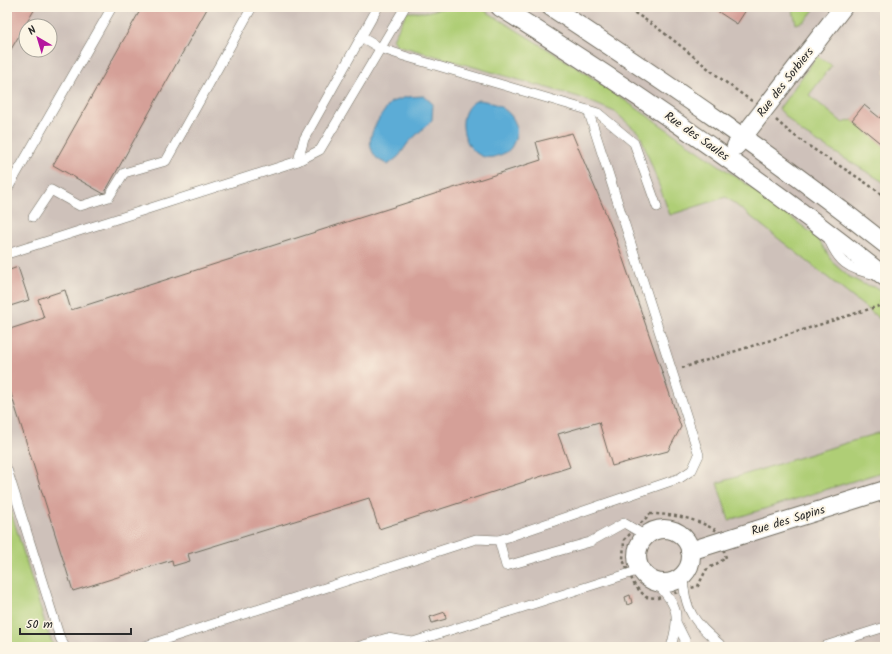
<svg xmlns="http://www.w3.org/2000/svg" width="892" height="654" font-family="Kalam,sans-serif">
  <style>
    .industrial { fill: #cec1ba; fill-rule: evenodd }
    .green { fill: #afce76; stroke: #6d7c50 }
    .water { fill: #5bacd6; stroke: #436c80 }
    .building { fill: #d5a098 }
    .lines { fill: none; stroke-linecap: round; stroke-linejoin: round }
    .service-casing { stroke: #6f6a5d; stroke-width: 10 }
    .minor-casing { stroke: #6f6a5d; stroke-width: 20 }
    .path { stroke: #6f6a5d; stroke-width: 2.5; stroke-dasharray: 3 3; stroke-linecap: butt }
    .service { stroke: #fff; stroke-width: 9 }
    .minor { stroke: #fff; stroke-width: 18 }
    .labels { text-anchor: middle; stroke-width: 4; stroke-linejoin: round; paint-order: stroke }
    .street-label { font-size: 12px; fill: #2b2b2b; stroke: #fcf5e5 }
  </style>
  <rect width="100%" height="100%" fill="#fcf5e5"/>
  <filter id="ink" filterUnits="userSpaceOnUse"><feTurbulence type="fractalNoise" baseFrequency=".025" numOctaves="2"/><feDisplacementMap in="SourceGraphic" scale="8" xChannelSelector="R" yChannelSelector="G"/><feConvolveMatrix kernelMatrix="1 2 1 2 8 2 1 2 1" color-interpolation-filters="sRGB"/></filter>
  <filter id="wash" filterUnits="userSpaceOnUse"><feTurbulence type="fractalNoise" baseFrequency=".012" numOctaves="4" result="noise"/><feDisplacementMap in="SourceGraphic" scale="16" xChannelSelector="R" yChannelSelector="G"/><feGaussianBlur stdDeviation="0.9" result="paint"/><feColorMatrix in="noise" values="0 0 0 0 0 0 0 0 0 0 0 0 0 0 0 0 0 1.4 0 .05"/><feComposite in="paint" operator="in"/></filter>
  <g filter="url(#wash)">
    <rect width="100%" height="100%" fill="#ecdebb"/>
    <path class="industrial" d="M7,7H885V647H7ZM26,26H50V50H26Z"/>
    <g class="green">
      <polygon points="448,7 479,7 578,68 755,190 817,237 834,264 848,276 863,284 877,288 885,294 885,323 726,197 670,215 640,134 615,112 579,97 397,45 393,39 407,12 426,12"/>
      <polygon points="788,7 816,7 805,21 796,24 793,10"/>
      <polygon points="817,56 832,65 809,95 843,123 852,120 885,147 885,183 801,132 779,109"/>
      <polygon points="885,431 885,471 729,520 717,483"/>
      <polygon points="7,498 47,630 54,647 7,647"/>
    </g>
    <g class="water">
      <path d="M424,96L433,104L432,120L408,143L399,156L388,165C384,162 377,160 375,156C362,138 380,117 391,102L407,97Z"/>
      <path d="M478,100C502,102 527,120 512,146C509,152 503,154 497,156C467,167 448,112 478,100Z"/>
    </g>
    <g id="blocks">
      <g class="building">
        <polygon points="7,7 36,7 7,56"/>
        <polygon points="142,7 208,7 104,194 53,165"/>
        <polygon points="711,7 748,7 737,24"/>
        <polygon points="864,105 880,118 885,111 885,147 852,120"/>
        <polygon points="572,133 614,233 681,427 668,451 612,466 599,422 558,434 570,467 379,529 369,498 188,554 190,561 173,566 172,560 73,591 7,381 7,330 44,318 38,299 65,290 71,310 541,160 536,142"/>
        <polygon points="18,267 29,300 7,307 7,271"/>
        <polygon points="630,595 632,603 627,605 625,597"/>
        <polygon points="445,612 446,619 432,623 430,617"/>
      </g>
    </g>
  </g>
  <g filter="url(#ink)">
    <use href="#blocks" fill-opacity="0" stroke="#6f6a5d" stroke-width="1"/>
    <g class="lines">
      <defs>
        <g id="service">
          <polyline points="361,37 380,48 404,56 598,113 634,143 657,207"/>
          <polyline points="588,110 699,455 692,470 680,478 499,540 506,566 590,542 624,523 646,536"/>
          <polyline points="298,161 320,150 405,7"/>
          <polyline points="7,190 112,7"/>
          <polyline points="33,217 51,190 80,206 109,197 124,173 166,161 252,7"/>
          <path d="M827,235C837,262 848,270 877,275"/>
          <polyline points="7,254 298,161 304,139 378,7"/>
          <polyline points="7,469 60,638 65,647"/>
          <path d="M683,575C684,614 696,623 723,647"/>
          <path d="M656,583C679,606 680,616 671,647"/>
          <polyline points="677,624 685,640 684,647"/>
          <polyline points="142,647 476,539 499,540"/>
          <polyline points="357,647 387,638 413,642 640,570"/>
          <polyline points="822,647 885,627"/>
        </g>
        <g id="minor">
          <path d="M500,7C633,90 762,179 885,277"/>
          <path d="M551,7C665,82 778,159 885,244"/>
          <polyline points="736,146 843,7"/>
          <circle cx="664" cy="556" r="27"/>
          <polyline points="690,551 885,490"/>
        </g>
      </defs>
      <use href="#service" class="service-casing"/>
      <use href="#minor" class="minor-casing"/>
      <g class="path">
        <path d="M624,7C671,32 707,72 752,101"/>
        <path d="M776,120C809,151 850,169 885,197"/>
        <polyline points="682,368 879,306 885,299"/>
        <path d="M650,514C676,514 697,519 719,532L726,558L706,570L698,586L658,598L646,597L635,586L623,560L624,540Z"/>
      </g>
      <use href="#service" class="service"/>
      <use href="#minor" class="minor"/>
    </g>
  </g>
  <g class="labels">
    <g class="street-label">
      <text transform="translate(785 82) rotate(-52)" y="4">Rue des Sorbiers</text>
      <text transform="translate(697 136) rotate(35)" y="4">Rue des Saules</text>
      <text transform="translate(788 520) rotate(-17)" y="4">Rue des Sapins</text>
    </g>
  </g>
  <rect width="892" height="654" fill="none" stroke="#fcf5e5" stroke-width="24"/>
  <g transform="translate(38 38) rotate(322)"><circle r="19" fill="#fcf5e5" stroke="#a8a49b"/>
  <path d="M0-3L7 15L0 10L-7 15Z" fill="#b5179e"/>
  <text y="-6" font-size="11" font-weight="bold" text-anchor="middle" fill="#2b2b2b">N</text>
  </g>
  <path d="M20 628v6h111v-6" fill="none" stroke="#2b2b2b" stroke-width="2"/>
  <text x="26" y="628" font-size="12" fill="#2b2b2b" stroke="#fcf5e5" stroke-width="3" paint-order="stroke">50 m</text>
</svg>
